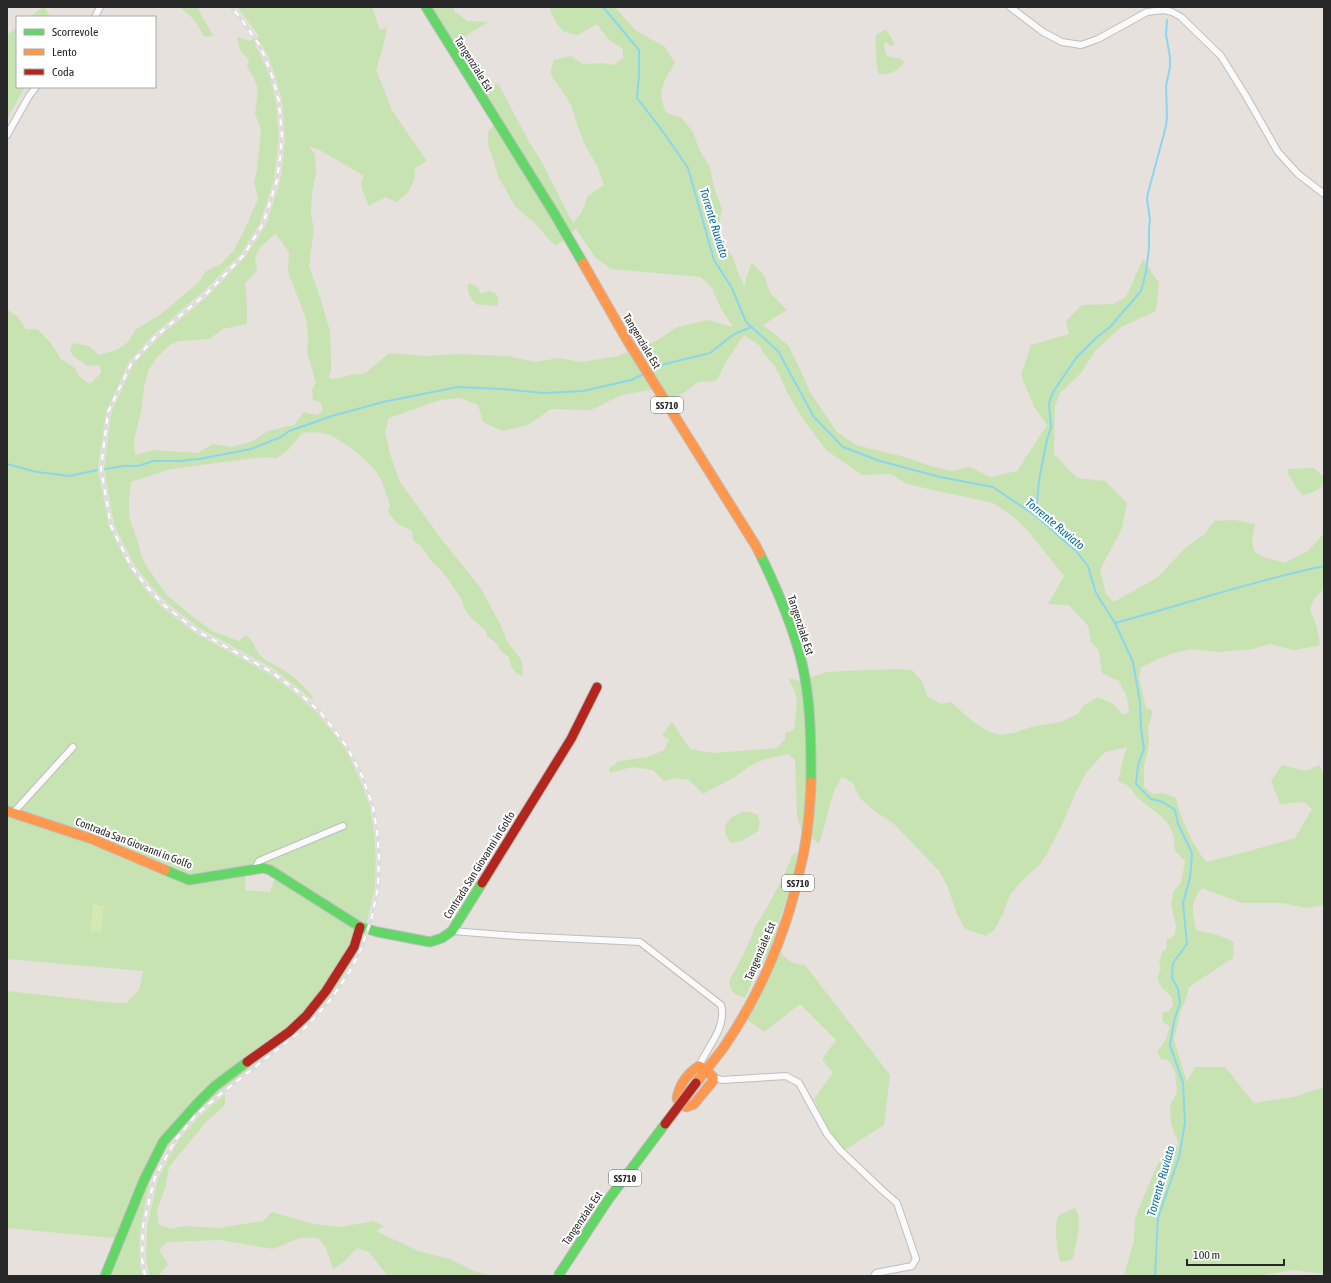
<svg xmlns="http://www.w3.org/2000/svg" width="1331" height="1283" font-family="'Asap Condensed',sans-serif">
  <style>
    .green { fill: #c8e3b2; fill-rule: evenodd }
    .pitch { fill: #d5e8af }
    .lines { fill: none; stroke-linecap: round; stroke-linejoin: round }
    .stream { stroke: #8ad6ed; stroke-width: 2 }
    .street-casing { stroke: #bfbdbe; stroke-width: 8 }
    .fast-casing { stroke: #bfbdbe; stroke-width: 11 }
    .slow-casing { stroke: #bfbdbe; stroke-width: 11 }
    .jam-casing { stroke: #bfbdbe; stroke-width: 11 }
    .street { stroke: #fbfafa; stroke-width: 6 }
    .fast { stroke: #63d668; stroke-width: 9 }
    .slow { stroke: #ff974d; stroke-width: 9 }
    .jam { stroke: #b3261e; stroke-width: 9 }
    .rail-casing { stroke: #dcdcde; stroke-width: 3.5 }
    .rail { stroke: #fff; stroke-width: 2; stroke-dasharray: 6; stroke-linecap: butt }
    .fast-bridge-casing { stroke: #bfbdbb; stroke-width: 11; stroke-linecap: butt }
    .jam-bridge-casing { stroke: #bfbdbb; stroke-width: 11; stroke-linecap: butt }
    .fast-bridge { stroke: #63d668; stroke-width: 9 }
    .jam-bridge { stroke: #b3261e; stroke-width: 9 }
    .labels { text-anchor: middle; stroke-width: 4; stroke-linejoin: round; paint-order: stroke }
    .shield { fill: #fff; stroke: #686868; stroke-width: 1 }
    .shield-label { font-size: 10px; font-weight: bold; fill: #272727 }
    .street-label { font-size: 11px; fill: #272727; stroke: #fff }
    .water-label { font-size: 12px; font-style: italic; fill: #066d9c; stroke: #fff }
  </style>
  <rect width="100%" height="100%" fill="#e6e1dc"/>
  <g class="green">
    <polygon points="43,7 45,7 50,17 30,17"/>
    <path d="M179,7H197L213,35V36L207,37L203,36C199,23 190,15 179,7Z"/>
    <path d="M237,7H372L380,30L387,27L383,47L376,70L393,112L427,161L415,168C414,187 411,191 396,202L385,197L369,206L362,190L361,182L364,176L318,149L309,147L315,154L316,173L312,192L311,215L314,229L309,266L320,297L330,331L331,358V371L329,376L330,379L340,378L350,375L362,374L367,372L389,353L425,356L459,354L508,356L535,362L558,358L581,362L618,356L658,340L677,327L708,320L733,327L721,309L712,288L701,277L611,269L596,258L576,229L570,234L483,91L498,83L529,142L539,157L573,223L581,213L588,196L604,185L597,165L587,149L578,127L570,103L550,73L554,60L571,56L583,64L603,63L614,65L623,58V49L608,39L597,24L578,35L564,32L556,23L549,7H615L635,30L665,47L675,63C664,80 655,94 667,113L682,118L693,132L699,149L710,167L714,187L722,209L718,232L733,258L739,275L745,287L746,278L752,263L763,274L771,294L787,310L763,325L788,345L801,371L810,392L837,432L856,445L905,457L934,467L952,471L970,467L990,477L1017,471L1047,425L1034,407L1021,375L1031,345L1069,334L1066,321L1082,305L1113,304L1126,297L1143,259L1159,283L1156,311L1121,327L1095,351L1081,373L1060,393L1055,406L1054,454L1077,478L1105,481L1127,503L1122,528L1100,570L1106,594L1114,602L1158,577L1186,547L1205,534L1214,521L1235,520L1255,524L1252,541L1254,551L1261,556L1284,563L1308,551L1324,533V588L1313,601L1310,609L1317,628L1320,645L1294,650L1270,644L1253,649L1218,652L1191,649L1170,654L1141,667L1139,678L1146,708L1153,711L1148,727L1149,743L1147,755L1144,765V787L1152,794L1163,793L1176,798C1181,821 1192,843 1206,862L1242,853L1295,838L1312,809L1304,802L1280,804L1271,781L1282,765L1306,771L1319,765L1324,775V905L1306,908L1283,903H1242L1202,888C1189,904 1193,911 1196,930L1218,935L1234,942L1233,958L1189,987L1186,999L1180,1013L1174,1040L1187,1082L1195,1067H1225L1254,1103L1294,1097L1324,1087V1274L1294,1270L1263,1275L1244,1276H1124L1134,1240L1135,1219L1141,1203L1158,1163L1179,1145L1171,1124L1170,1105L1177,1092L1175,1071L1168,1060L1161,1059L1157,1051L1164,1043L1170,1027L1163,1022L1162,1013L1169,1011L1173,1005L1171,996L1162,988L1157,978L1161,969L1159,960L1163,951L1167,949L1166,941L1175,935L1176,926L1171,905L1173,892L1181,882L1185,861L1174,850C1178,820 1154,814 1137,797C1134,794 1132,790 1129,787C1126,784 1122,783 1118,781L1123,760L1127,747L1105,752L1086,773L1076,792L1062,825L1048,852L1040,864L1021,882L1010,895L1002,916L994,930L986,936L965,929L957,914L948,888L940,872L894,824L872,809L860,798L853,783L842,777C828,796 828,822 819,843L811,838C814,813 816,789 816,764C816,736 812,708 810,680L811,677L827,672L844,671L895,669L912,670L921,680L928,697L941,704L951,702L975,723L988,731L999,735L1014,733L1031,727L1060,722L1078,714L1083,706L1098,697L1113,704L1123,715L1129,712L1127,697L1119,681L1102,673L1099,651L1091,642L1088,626L1069,605L1048,604L1064,576L1028,531L1015,518L993,503L928,489L905,483L891,474L862,475L826,450L801,416L788,394L775,366L764,354L760,346L744,335L727,360L716,381L698,382L685,392L672,399L651,390L621,395L591,410L551,409L528,425L502,431L483,422L478,405L460,398L440,400L389,418L385,432L390,454L400,482L443,541L480,587L501,626L507,641L522,661L523,676C513,673 510,666 509,657L501,651L496,643L487,636L486,631L471,618L464,608L462,600L449,581L441,570L433,563L421,546L413,540L412,531L398,524L388,512L390,504C386,494 383,482 377,473C369,460 340,438 326,434C318,432 311,432 302,433L288,450L277,458L263,457L171,469L131,482L129,498V517L137,539L141,554L147,567L167,595L192,616L212,631L239,641L246,635C256,642 253,650 264,659C272,665 282,668 291,675C299,681 306,689 313,697L312,700L298,688L272,668L199,628L167,603L150,585L134,564L114,525L104,469L111,413L133,365L158,338L209,295L245,257L266,225L280,181L283,160L285,138L282,101L275,75L267,54L260,42L255,45L261,56L270,77L276,102L279,138L274,180L260,223L241,254L205,290L154,334L129,362L106,412L98,469L109,527L129,567L145,589L163,608L195,633L268,673L294,692L319,715L345,748L359,777L370,807L374,832L376,857L375,887L366,927L269,868L189,878L7,810V309L18,317L26,329H37L50,342L61,359L75,368L79,376L90,384L101,373L100,365L88,366L73,356L70,350L73,343L89,346L99,355L117,350L128,342L136,329L160,315L198,283L206,271L221,264L233,251L242,235L258,199L254,182L257,170L261,129L255,114L258,89L253,76L247,67L249,60L241,51L237,40L238,37C248,40 249,43 259,36ZM275,234L281,241L289,252L288,272L302,308L307,323L308,336L307,353L316,383L312,389L313,400L320,402L323,409L320,413L316,415L304,412L294,425L268,431L253,441L232,447L213,444L197,453L154,450L135,455L134,440L142,407L144,387L149,369L157,357L170,345L179,341L209,339L223,329L247,324V308L245,283L257,271L255,258L260,247Z"/>
    <polygon points="432,7 454,7 454,11 467,21 488,22 454,43"/>
    <polygon points="17,27 17,87 25,87 7,119 7,35"/>
    <path d="M886,29L894,43L893,46L889,45L886,42L884,44V48L887,56L901,59L904,62C899,71 889,75 879,74C876,69 875,41 876,35Z"/>
    <polygon points="494,125 565,240 555,246 533,221 527,217 515,206 499,178 488,145 488,132"/>
    <path d="M469,283L476,286L481,294C484,293 487,291 490,291C497,292 501,301 497,306C493,306 491,305 487,305C485,304 483,305 481,305C471,305 467,291 468,284Z"/>
    <path d="M1314,468L1324,477C1324,489 1314,493 1303,495C1298,492 1288,475 1287,469Z"/>
    <polygon points="788,678 794,679 801,682 808,763 804,833 801,831 797,815 795,760 788,754 765,759 750,766 735,777 703,794 689,780 674,778 664,781 653,770 632,767 610,773 609,769 619,761 648,757 664,750 669,740 662,735 672,722 690,749 713,753 777,748 785,739 785,733 794,730 797,701 795,692"/>
    <path d="M742,812H750L758,815L760,823L758,831L742,841L731,843C718,828 727,818 742,812Z"/>
    <path d="M7,815L90,842L184,882L246,872L245,890L270,892L276,875L364,932C361,945 355,956 348,968C336,991 319,1012 299,1029C265,1059 226,1083 194,1115C176,1132 163,1153 153,1175C149,1183 148,1193 146,1201C140,1228 137,1249 142,1276H108L121,1251L124,1239L7,1228V991L115,1003H126L139,990L143,971L7,959Z"/>
    <path d="M797,851L794,875L770,950L756,973L745,998C734,994 731,993 729,981L739,963L751,938L754,928L762,916L783,878L792,856Z"/>
    <path d="M781,952C787,962 794,964 805,965L890,1075L884,1125L845,1150C830,1135 822,1118 814,1099L833,1073L822,1059L836,1040L800,1004L764,1032L746,1019Z"/>
    <polygon points="225,1094 225,1105 206,1122 169,1167 166,1185 157,1211 158,1224 170,1229 185,1226 219,1228 263,1221 272,1212 314,1224 340,1227 374,1221 384,1226 376,1231 418,1251 450,1259 471,1270 492,1276 385,1276 386,1274 369,1252 357,1248 345,1261 333,1269 326,1248 318,1238 300,1238 273,1249 220,1240 167,1242 159,1250 168,1264 160,1274 160,1276 149,1276 146,1259 147,1226 158,1178 178,1141 197,1118"/>
    <path d="M1075,1208C1084,1221 1075,1241 1074,1256L1071,1260L1061,1262C1058,1259 1055,1229 1056,1224C1056,1221 1058,1218 1059,1215Z"/>
  </g>
  <polygon class="pitch" points="93,904 104,906 101,932 90,931"/>
  <g class="lines">
    <g class="stream">
      <polyline points="603,7 639,50 639,75 637,98 661,129 688,168 714,260 732,288 746,322 778,351 814,417 843,447 880,461 940,477 993,487 1036,516 1076,551 1088,566 1096,593 1115,623 1133,662 1140,702 1141,728 1144,749 1138,765 1136,784 1151,799 1163,802 1175,810 1178,824 1192,853 1190,878 1183,903 1187,944 1173,963 1172,978 1178,989 1180,1003 1174,1021 1170,1045 1183,1083 1185,1123 1179,1157 1158,1218 1155,1276"/>
      <polyline points="650,371 665,364 710,353 734,334 752,327"/>
      <polyline points="7,464 37,472 70,476 97,470"/>
      <polyline points="105,469 124,466 138,466 153,461 179,461 199,459 251,449 281,437 289,431 298,428 332,416 383,402 458,387 502,389 544,393 583,391 631,380 644,374"/>
      <polyline points="1036,516 1039,480 1047,440 1051,427 1049,403 1053,392 1076,358 1097,337 1110,327 1141,291 1146,272 1149,248 1149,228 1150,220 1147,199 1148,193 1166,126 1167,116 1166,86 1170,67 1170,57 1166,35 1167,20"/>
      <path d="M1115,623C1185,604 1252,581 1324,566"/>
    </g>
    <defs>
      <g id="street">
        <polyline points="1010,7 1043,32 1062,42 1081,45 1098,39 1147,12 1164,10 1172,12 1181,17 1221,56 1246,96 1278,152 1298,174 1324,194"/>
        <polyline points="95,17 100,7"/>
        <polyline points="7,135 29,96 36,87"/>
        <polyline points="13,813 73,747"/>
        <polyline points="254,869 259,861 343,826"/>
        <path d="M452,931L518,936L640,942L721,1005C727,1028 707,1047 699,1066"/>
        <polyline points="713,1077 722,1080 786,1076 799,1083 827,1134 840,1150 882,1190 897,1203 916,1259 912,1266 876,1273 874,1276"/>
      </g>
      <g id="fast">
        <polyline points="426,7 554,213 583,263"/>
        <path d="M760,554C778,591 798,637 805,678C811,712 811,747 811,782"/>
        <polyline points="165,870 189,880 263,868 270,870 360,927 378,932 430,942 442,938 452,931 482,883"/>
        <polyline points="105,1276 144,1180 163,1142 196,1105 215,1086 247,1062"/>
      </g>
      <g id="slow">
        <polyline points="583,263 627,340 756,546 760,554"/>
        <polyline points="7,811 92,839 165,870"/>
        <path d="M699,1066L706,1070L713,1077V1081L694,1104L686,1107L677,1099C679,1085 687,1074 699,1066Z"/>
        <path d="M696,1083C705,1071 715,1059 724,1047C762,991 789,926 802,860C808,835 810,808 811,782"/>
      </g>
      <g id="jam">
        <polyline points="482,883 571,739 597,687"/>
        <polyline points="247,1062 289,1032 306,1016 326,991 354,947 360,927"/>
      </g>
    </defs>
    <use href="#street" class="street-casing"/>
    <use href="#fast" class="fast-casing"/>
    <use href="#slow" class="slow-casing"/>
    <use href="#jam" class="jam-casing"/>
    <use href="#street" class="street"/>
    <use href="#fast" class="fast"/>
    <use href="#slow" class="slow"/>
    <use href="#jam" class="jam"/>
    <defs>
      <polyline id="rail" points="145,1276 142,1259 143,1226 155,1177 176,1139 195,1116 218,1096 306,1027 331,999 350,971 361,949 372,917 378,887 379,857 377,831 373,807 362,776 347,747 321,713 296,690 270,671 197,631 165,606 147,587 131,566 111,526 101,469 108,412 131,364 156,336 207,293 243,256 263,224 277,180 280,159 282,138 279,101 272,76 264,55 258,43 239,16 231,7"/>
    </defs>
    <use href="#rail" class="rail-casing"/>
    <use href="#rail" class="rail"/>
    <defs>
      <polyline id="fast-bridge" points="558,1276 608,1200 665,1124"/>
      <polyline id="jam-bridge" points="665,1124 696,1083"/>
    </defs>
    <use href="#fast-bridge" class="fast-bridge-casing"/>
    <use href="#jam-bridge" class="jam-bridge-casing"/>
    <use href="#fast-bridge" class="fast-bridge"/>
    <use href="#jam-bridge" class="jam-bridge"/>
  </g>
  <g class="labels">
    <g class="shield">
      <rect x="651" y="397" width="32" height="16" rx="3"/>
      <rect x="782" y="875" width="32" height="16" rx="3"/>
      <rect x="609" y="1170" width="32" height="16" rx="3"/>
    </g>
    <g class="shield-label">
      <text x="667" y="409">SS710</text>
      <text x="798" y="887">SS710</text>
      <text x="625" y="1182">SS710</text>
    </g>
    <g class="street-label">
      <text transform="translate(474 64) rotate(58)" y="4">Tangenziale Est</text>
      <text transform="translate(642 341) rotate(59)" y="4">Tangenziale Est</text>
      <text transform="translate(801 625) rotate(72)" y="4">Tangenziale Est</text>
      <text transform="translate(134 843) rotate(21)" y="4">Contrada San Giovanni in Golfo</text>
      <text transform="translate(479 865) rotate(-58)" y="4">Contrada San Giovanni in Golfo</text>
      <text transform="translate(760 951) rotate(-67)" y="4">Tangenziale Est</text>
      <text transform="translate(582 1218) rotate(-56)" y="4">Tangenziale Est</text>
    </g>
    <g class="water-label">
      <text transform="translate(714 223) rotate(73)" y="4">Torrente Ruviato</text>
      <text transform="translate(1055 524) rotate(40)" y="4">Torrente Ruviato</text>
      <text transform="translate(1161 1181) rotate(-74)" y="4">Torrente Ruviato</text>
    </g>
  </g>
  <rect width="1331" height="1283" fill="none" stroke="#272727" stroke-width="16"/>
  <rect x="16" y="16" width="140" height="72" fill="#ffffff" stroke="#a9a9a9"/>
  <rect x="24" y="29" width="20" height="6" fill="#63d668" stroke="#a9a9a9"/>
  <text x="52" y="36" font-size="12" fill="#272727">Scorrevole</text>
  <rect x="24" y="49" width="20" height="6" fill="#ff974d" stroke="#a9a9a9"/>
  <text x="52" y="56" font-size="12" fill="#272727">Lento</text>
  <rect x="24" y="69" width="20" height="6" fill="#b3261e" stroke="#a9a9a9"/>
  <text x="52" y="76" font-size="12" fill="#272727">Coda</text>
  <path d="M1187 1259v6h97v-6" fill="none" stroke="#272727" stroke-width="2"/>
  <text x="1193" y="1259" font-size="12" fill="#272727" stroke="#ffffff" stroke-width="3" paint-order="stroke">100 m</text>
</svg>
